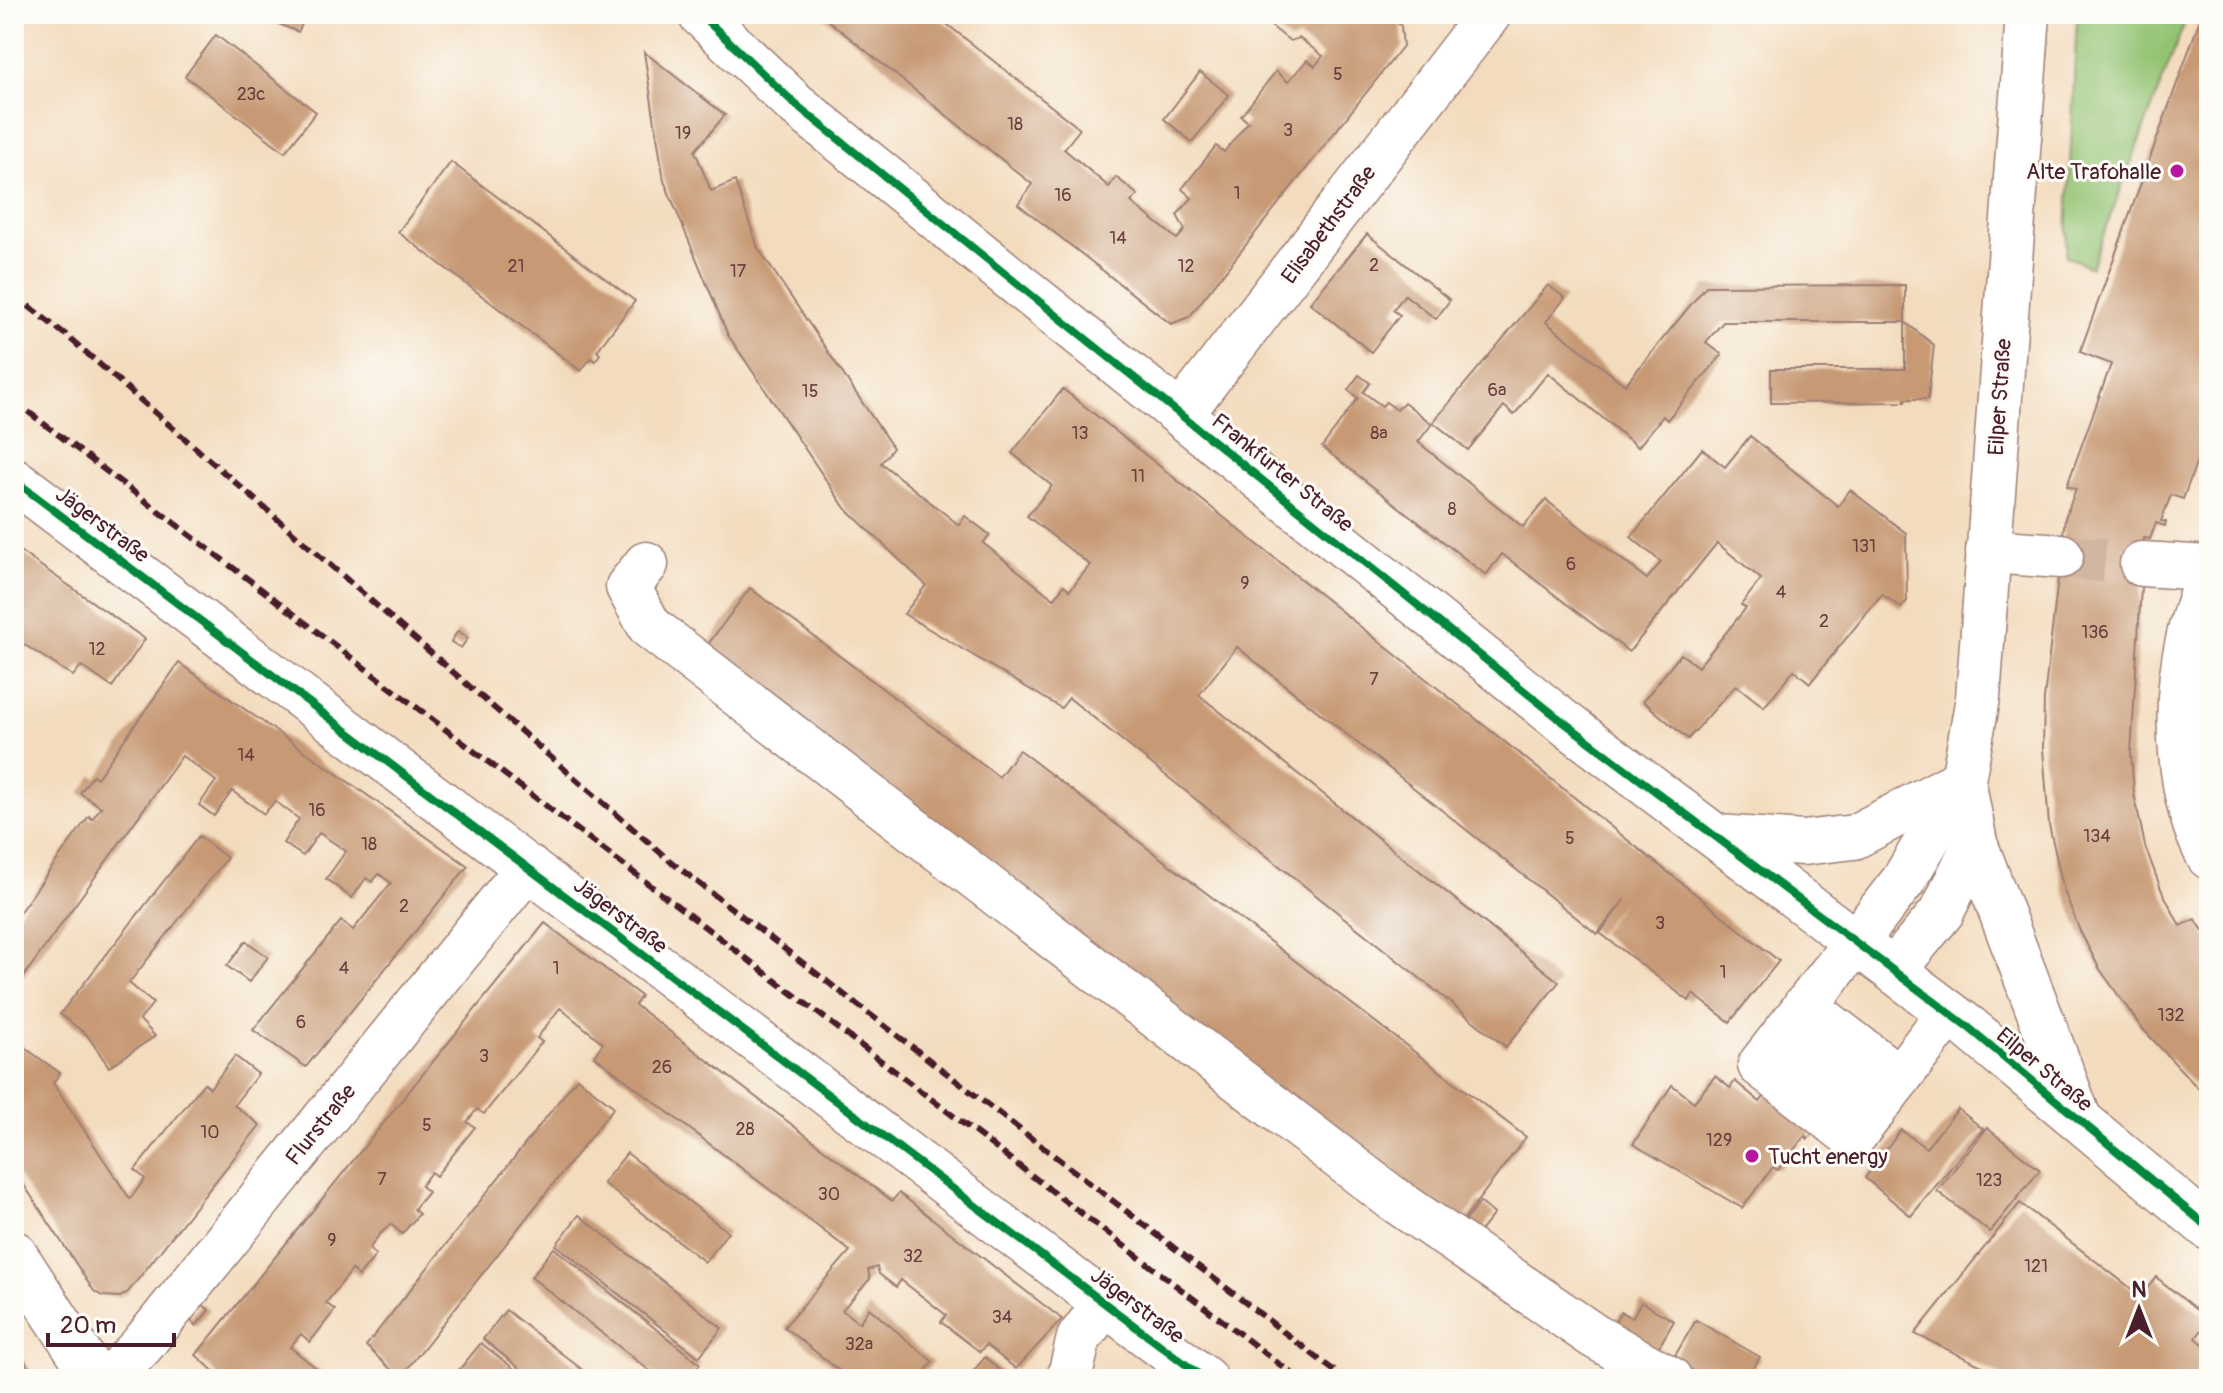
<svg xmlns="http://www.w3.org/2000/svg" width="2223" height="1393" font-family="Pangolin,sans-serif">
  <style>
    .green { fill: #93c271; stroke: #6e704e; stroke-width: 2 }
    .building { fill: #c79a75 }
    .lines { fill: none; stroke-linecap: round; stroke-linejoin: round }
    .minor-tunnel { stroke: #d1b6a1; stroke-width: 44; stroke-dasharray: 44 22; stroke-linecap: butt }
    .minor-casing { stroke: #9e7e74; stroke-width: 47 }
    .minor { stroke: #fff; stroke-width: 44 }
    .rail { stroke: #4a1f2b; stroke-width: 6; stroke-dasharray: 12 6; stroke-linecap: butt }
    .cycleway-casing { stroke: #fdfcf7; stroke-width: 13 }
    .cycleway { stroke: #00873e; stroke-width: 8 }
    .poi-dot { fill: #b5179e; stroke: #fdfcf7; stroke-width: 3 }
    .labels { text-anchor: middle; stroke-width: 6; stroke-linejoin: round; paint-order: stroke }
    .number-label { font-size: 18px; fill: #693e3e }
    .poi-label { font-size: 22px; fill: #4a1f2b; stroke: #fdfcf7; text-anchor: end }
    .street-label { font-size: 22px; fill: #4a1f2b; stroke: #fdfcf7 }
  </style>
  <rect width="100%" height="100%" fill="#fdfcf7"/>
  <filter id="ink" filterUnits="userSpaceOnUse"><feTurbulence type="fractalNoise" baseFrequency=".0125" numOctaves="2"/><feDisplacementMap in="SourceGraphic" scale="16" xChannelSelector="R" yChannelSelector="G"/><feConvolveMatrix kernelMatrix="1 2 1 2 8 2 1 2 1" color-interpolation-filters="sRGB"/></filter>
  <filter id="wash" filterUnits="userSpaceOnUse"><feTurbulence type="fractalNoise" baseFrequency=".006" numOctaves="4" result="noise"/><feDisplacementMap in="SourceGraphic" scale="32" xChannelSelector="R" yChannelSelector="G"/><feGaussianBlur stdDeviation="1.8" result="paint"/><feColorMatrix in="noise" values="0 0 0 0 0 0 0 0 0 0 0 0 0 0 0 0 0 1.4 0 .05"/><feComposite in="paint" operator="in"/></filter>
  <g filter="url(#wash)">
    <rect width="100%" height="100%" fill="#f3dcbe"/>
    <polygon class="green" points="2077,14 2188,14 2091,267 2066,256"/>
    <g id="blocks">
      <g class="building">
        <polygon points="255,14 307,14 298,32"/>
        <polygon points="820,14 934,14 1080,129 1064,149 1109,187 1116,177 1138,195 1131,202 1177,239 1185,230 1177,215 1192,198 1182,189 1216,146 1224,152 1248,122 1241,116 1276,71 1288,82 1307,60 1315,66 1323,56 1299,38 1290,41 1256,14 1387,14 1401,26 1403,46 1189,317 1171,324 1018,204 1032,184"/>
        <polygon points="2202,14 2209,14 2209,428 2183,499 2171,495 2161,521 2166,522 2165,526 2156,523 2150,539 2144,538 2131,753 2134,793 2145,846 2161,889 2180,926 2195,919 2209,939 2209,1100 2141,1027 2099,968 2080,931 2064,891 2049,825 2043,749 2044,699 2065,518 2076,489 2067,486 2111,364 2080,352"/>
        <polygon points="216,35 316,112 285,152 185,76"/>
        <polygon points="644,52 725,115 695,151 711,191 735,181 758,248 893,448 881,463 959,525 965,516 990,535 983,543 1054,599 1064,585 1070,590 1090,565 1027,516 1052,486 1012,453 1063,389 1779,961 1730,1022 1693,994 1689,1001 1600,933 1625,899 1597,934 1237,647 1199,695 1559,982 1506,1047 1069,698 1061,708 904,614 926,585 845,508 728,335 664,181"/>
        <polygon points="1200,72 1229,95 1192,142 1164,119"/>
        <polygon points="451,162 635,301 597,351 600,354 595,361 591,358 581,371 398,232"/>
        <polygon points="1367,234 1450,300 1436,319 1405,295 1393,310 1400,315 1371,352 1310,303"/>
        <polygon points="1548,285 1565,298 1546,322 1625,385 1706,286 1905,285 1905,322 1723,322 1706,342 1722,355 1667,420 1663,416 1638,447 1548,373 1514,415 1504,406 1468,450 1433,422"/>
        <polygon points="1905,322 1934,345 1928,399 1905,399 1905,402 1771,403 1771,369 1905,369"/>
        <polygon points="1359,375 1370,383 1363,392 1382,406 1386,402 1397,410 1404,402 1432,424 1418,442 1523,527 1546,500 1647,579 1661,562 1631,537 1702,449 1725,467 1750,436 1838,506 1850,490 1906,533 1907,601 1901,608 1882,594 1810,683 1794,670 1764,707 1736,685 1688,739 1643,701 1681,654 1698,667 1746,608 1741,605 1761,579 1717,543 1629,652 1502,554 1486,575 1322,447 1358,398 1348,390"/>
        <polygon points="14,547 145,639 112,687 81,666 73,676 14,638"/>
        <polygon points="750,588 999,777 1019,750 1526,1137 1457,1228 706,647"/>
        <polygon points="458,631 468,638 461,648 451,642"/>
        <polygon points="179,663 468,866 306,1067 253,1030 341,921 353,930 391,883 379,874 372,882 366,878 352,898 326,879 346,851 319,833 303,856 283,843 299,819 275,801 264,814 232,791 214,816 199,805 216,781 182,756 14,990 14,920 89,816 92,819 101,807 80,793 93,775 97,778"/>
        <polygon points="199,836 227,858 129,983 153,1003 140,1020 155,1036 109,1067 87,1035 60,1014"/>
        <polygon points="545,923 641,996 635,1005 892,1201 899,1193 1062,1319 1016,1369 986,1345 980,1352 941,1322 946,1315 901,1280 896,1287 879,1274 877,1267 868,1270 870,1279 842,1310 859,1323 869,1308 933,1362 921,1376 926,1379 850,1379 784,1327 850,1251 594,1056 603,1043 560,1008 537,1038 542,1042 484,1114 477,1109 467,1122 475,1127 436,1176 431,1172 421,1186 428,1192 414,1209 419,1214 402,1234 391,1224 379,1235 369,1249 376,1255 359,1276 352,1270 326,1303 335,1310 310,1342 301,1334 290,1347 330,1379 222,1379 196,1355"/>
        <polygon points="246,941 268,957 249,982 227,966"/>
        <polygon points="1832,1010 1881,1050 1808,1139 1805,1136 1778,1170 1773,1167 1742,1208 1633,1144 1672,1085 1694,1102 1715,1076 1730,1088 1735,1081 1760,1102"/>
        <polygon points="14,1040 60,1073 53,1083 130,1199 145,1179 135,1170 204,1083 210,1088 235,1056 258,1074 234,1105 260,1125 128,1292 120,1297 102,1296 94,1291 14,1170"/>
        <polygon points="577,1078 614,1107 400,1378 366,1346"/>
        <polygon points="1958,1109 1983,1129 1911,1216 1865,1178 1901,1130 1926,1148"/>
        <polygon points="1987,1128 2040,1170 1990,1232 1937,1191"/>
        <polygon points="627,1153 728,1232 705,1262 603,1183"/>
        <polygon points="1480,1202 1494,1214 1473,1240 1459,1229"/>
        <polygon points="2020,1203 2141,1296 2156,1277 2209,1320 2196,1338 2209,1349 2209,1379 2009,1379 1915,1334"/>
        <polygon points="579,1215 722,1328 699,1357 556,1245"/>
        <polygon points="554,1248 700,1364 688,1379 660,1379 531,1277"/>
        <polygon points="1641,1302 1674,1321 1657,1350 1613,1325 1621,1312 1632,1318"/>
        <polygon points="201,1303 209,1310 196,1326 189,1319"/>
        <polygon points="506,1310 594,1379 533,1379 483,1339"/>
        <polygon points="1696,1320 1760,1357 1747,1379 1707,1379 1673,1359"/>
        <polygon points="481,1343 527,1379 468,1379 458,1371"/>
        <polygon points="14,1344 36,1379 14,1379"/>
        <polygon points="985,1357 1009,1379 967,1379"/>
      </g>
    </g>
  </g>
  <g filter="url(#ink)">
    <use href="#blocks" fill-opacity="0" stroke="#9e7e74" stroke-width="2"/>
    <g class="lines">
      <polyline class="minor-tunnel" points="2061,556 2142,564"/>
      <defs>
        <g id="minor">
          <polyline points="700,14 794,103 1030,294 1557,717 1968,1027 2209,1228"/>
          <polyline points="2028,14 1978,698 1963,780 1975,843 2079,1118"/>
          <polyline points="1182,413 1489,14"/>
          <polyline points="14,480 1205,1379"/>
          <polyline points="1988,551 2061,556"/>
          <polyline points="646,564 628,587 650,627 1392,1198 1594,1336 1670,1379"/>
          <polyline points="2142,564 2209,568"/>
          <path d="M2209,569C2202,593 2193,616 2188,640C2173,704 2177,799 2209,857"/>
          <polyline points="1718,837 1803,843 1854,837 1961,781"/>
          <polyline points="1894,970 1942,912 1975,843"/>
          <polyline points="1805,1006 1899,1078"/>
          <polyline points="1949,1013 1853,1137 1760,1065 1903,881 1963,780"/>
          <polyline points="1783,1036 1874,1111"/>
          <polyline points="14,1253 96,1379"/>
          <polyline points="110,1379 142,1345 528,867"/>
          <polyline points="1069,1379 1079,1338 1105,1303"/>
        </g>
      </defs>
      <use href="#minor" class="minor-casing"/>
      <use href="#minor" class="minor"/>
      <g class="rail">
        <polyline points="14,295 66,335 670,861 1345,1379"/>
        <polyline points="14,401 1299,1379"/>
      </g>
      <defs>
        <g id="cycleway">
          <polyline points="700,14 794,103 1030,294 1557,717 1968,1027 2209,1228"/>
          <polyline points="14,480 1205,1379"/>
        </g>
      </defs>
      <use href="#cycleway" class="cycleway-casing"/>
      <use href="#cycleway" class="cycleway"/>
    </g>
  </g>
  <g class="poi-dot">
    <circle cx="2177" cy="171" r="8"/>
    <circle cx="1752" cy="1156" r="8"/>
  </g>
  <g class="labels">
    <g class="number-label">
      <text x="1338" y="80">5</text>
      <text x="251" y="100">23c</text>
      <text x="1015" y="130">18</text>
      <text x="1288" y="136">3</text>
      <text x="683" y="139">19</text>
      <text x="1237" y="199">1</text>
      <text x="1063" y="201">16</text>
      <text x="1118" y="244">14</text>
      <text x="1374" y="271">2</text>
      <text x="516" y="272">21</text>
      <text x="1186" y="272">12</text>
      <text x="738" y="277">17</text>
      <text x="1497" y="396">6a</text>
      <text x="810" y="397">15</text>
      <text x="1080" y="439">13</text>
      <text x="1379" y="439">8a</text>
      <text x="1138" y="482">11</text>
      <text x="1452" y="515">8</text>
      <text x="1864" y="552">131</text>
      <text x="1571" y="570">6</text>
      <text x="1245" y="589">9</text>
      <text x="1781" y="598">4</text>
      <text x="1824" y="627">2</text>
      <text x="2095" y="638">136</text>
      <text x="97" y="655">12</text>
      <text x="1374" y="685">7</text>
      <text x="246" y="761">14</text>
      <text x="317" y="816">16</text>
      <text x="2097" y="842">134</text>
      <text x="1570" y="844">5</text>
      <text x="369" y="850">18</text>
      <text x="404" y="912">2</text>
      <text x="1660" y="929">3</text>
      <text x="344" y="974">4</text>
      <text x="556" y="974">1</text>
      <text x="1723" y="978">1</text>
      <text x="2171" y="1021">132</text>
      <text x="301" y="1028">6</text>
      <text x="484" y="1062">3</text>
      <text x="662" y="1073">26</text>
      <text x="427" y="1131">5</text>
      <text x="745" y="1135">28</text>
      <text x="210" y="1138">10</text>
      <text x="1719" y="1146">129</text>
      <text x="382" y="1185">7</text>
      <text x="1989" y="1186">123</text>
      <text x="829" y="1200">30</text>
      <text x="332" y="1246">9</text>
      <text x="913" y="1262">32</text>
      <text x="2036" y="1272">121</text>
      <text x="1002" y="1323">34</text>
      <text x="859" y="1350">32a</text>
    </g>
    <g class="poi-label">
      <text x="2161" y="179">Alte Trafohalle</text>
      <text x="1768" y="1164" text-anchor="start">Tucht energy</text>
    </g>
    <g class="street-label">
      <text transform="translate(1328 224) rotate(-53)" y="8">Elisabethstraße</text>
      <text transform="translate(1999 397) rotate(-86)" y="8">Eilper Straße</text>
      <text transform="translate(1283 472) rotate(39)" y="8">Frankfurter Straße</text>
      <text transform="translate(103 524) rotate(37)" y="8">Jägerstraße</text>
      <text transform="translate(621 915) rotate(37)" y="8">Jägerstraße</text>
      <text transform="translate(2045 1069) rotate(40)" y="8">Eilper Straße</text>
      <text transform="translate(320 1124) rotate(-51)" y="8">Flurstraße</text>
      <text transform="translate(1138 1305) rotate(37)" y="8">Jägerstraße</text>
    </g>
  </g>
  <rect width="2223" height="1393" fill="none" stroke="#fdfcf7" stroke-width="48"/>
  <g transform="translate(2139 1309)" stroke="#fdfcf7" stroke-width="6" paint-order="stroke">
  <path d="M0-6L14 30L0 20L-14 30Z" fill="#4a1f2b"/>
  <text y="-12" font-size="22" font-weight="bold" text-anchor="middle" fill="#4a1f2b">N</text>
  </g>
  <path d="M48 1333v12h126v-12" fill="none" stroke="#4a1f2b" stroke-width="4"/>
  <text x="60" y="1333" font-size="24" fill="#4a1f2b" stroke="#fdfcf7" stroke-width="6" paint-order="stroke">20 m</text>
</svg>
